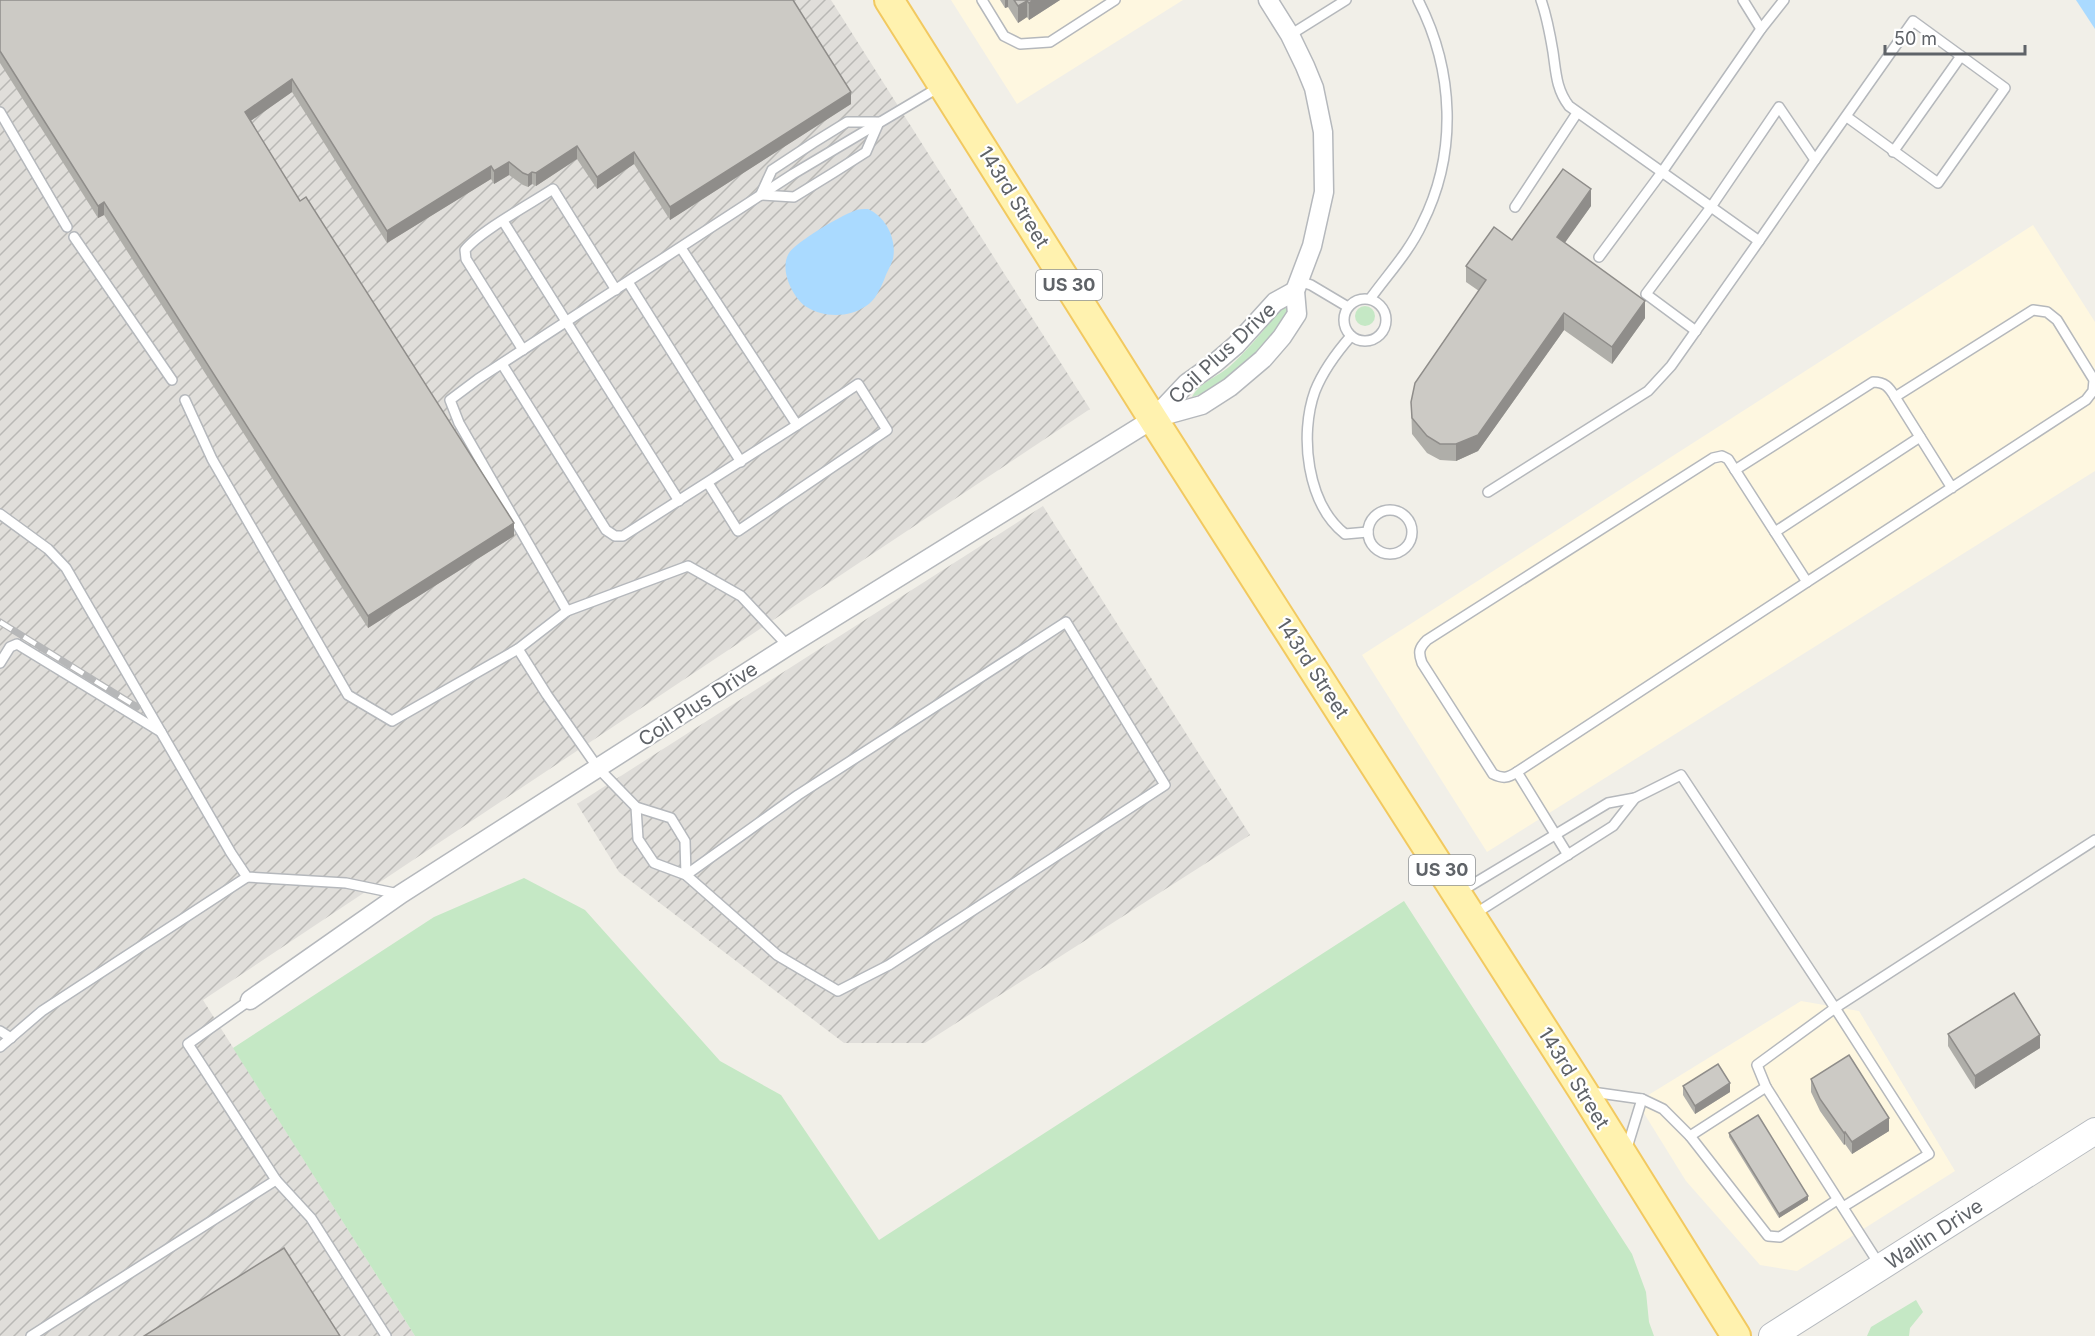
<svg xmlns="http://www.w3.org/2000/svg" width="2095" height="1336" font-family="Inter,sans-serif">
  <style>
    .commercial { fill: #fef7e0 }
    .industrial { fill: url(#industrial-furrows) }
    .grass { fill: #c5e8c5 }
    .water { fill: #aadaff }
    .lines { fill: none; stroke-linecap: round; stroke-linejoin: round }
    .lane-casing { stroke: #b5b8bc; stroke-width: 12 }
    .street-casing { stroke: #b5b8bc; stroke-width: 21 }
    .secondary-casing { stroke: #b6babf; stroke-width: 28 }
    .primary-casing { stroke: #f2c960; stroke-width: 32 }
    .lane { stroke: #fff; stroke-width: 9 }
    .street { stroke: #fff; stroke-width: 18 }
    .secondary { stroke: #fff; stroke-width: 26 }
    .primary { stroke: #fff2af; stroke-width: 28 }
    .rail-casing { stroke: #b6b7b8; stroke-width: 7 }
    .rail { stroke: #fff; stroke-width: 4.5; stroke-dasharray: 14; stroke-linecap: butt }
    .wall { fill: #afaea9 }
    .shaded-wall { fill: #8f8d8a }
    .building { fill: #cccac5; stroke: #8f8d8a; stroke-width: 1.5 }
    .labels { text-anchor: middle; stroke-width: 4.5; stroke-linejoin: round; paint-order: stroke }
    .shield { fill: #fff; stroke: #8f9295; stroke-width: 1.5 }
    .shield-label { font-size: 18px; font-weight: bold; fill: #5f6368 }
    .street-label { font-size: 20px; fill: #5f6368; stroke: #fff }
  </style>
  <defs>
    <pattern id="industrial-furrows" width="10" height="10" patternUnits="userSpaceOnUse" patternTransform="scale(1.5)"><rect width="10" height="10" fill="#e0deda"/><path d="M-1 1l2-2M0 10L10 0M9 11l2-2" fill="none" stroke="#b9b8b5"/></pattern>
  </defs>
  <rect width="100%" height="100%" fill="#f1efe8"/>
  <g class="commercial">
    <polygon points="951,0 1183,0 1017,104"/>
    <polygon points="2033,225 2095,322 2095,471 1487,852 1362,655"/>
    <polygon points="1801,1001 1859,1011 1955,1171 1797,1271 1760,1265 1686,1181 1637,1102"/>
  </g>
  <g class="industrial">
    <polygon points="0,0 831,0 1090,409 203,1000 415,1336 0,1336"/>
    <polygon points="1043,506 1250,835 925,1043 844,1043 619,872 577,804"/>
  </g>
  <g class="grass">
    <path d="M1286,304L1291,307C1271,340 1231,387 1192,397C1199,383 1217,377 1229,367C1249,349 1266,328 1282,306Z"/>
    <circle cx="1365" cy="316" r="10"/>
    <polygon points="524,878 585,910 720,1061 781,1095 879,1240 1404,901 1632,1254 1646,1292 1649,1322 1654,1336 415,1336 233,1048 434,917"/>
    <polygon points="1916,1300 1923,1312 1910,1328 1909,1336 1867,1336 1871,1327"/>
  </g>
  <g class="water">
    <polygon points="2076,0 2095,0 2095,29"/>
    <path d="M868,209C886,217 897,239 893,259C891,266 886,273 884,280C880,289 875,301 866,306C849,318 823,318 805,306C792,296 779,269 789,253C796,242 840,216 854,211C858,209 863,209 868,209Z"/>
  </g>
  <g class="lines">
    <defs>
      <g id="lane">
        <polyline points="982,0 1004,36 1020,44 1050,42 1115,0"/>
        <polyline points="1743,0 1761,29"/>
        <polyline points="1290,35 1346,0"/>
        <polyline points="0,112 67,227"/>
        <polyline points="1893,152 1961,56"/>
        <polyline points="1815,160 1913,21 2005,88 1938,183 1847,117"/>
        <polyline points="761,194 772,170 813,143 847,122 876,122"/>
        <polyline points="761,195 794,197 833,173 866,152 879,122"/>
        <polyline points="1515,207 1577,113"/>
        <polyline points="503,221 679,501"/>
        <polyline points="74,237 172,380"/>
        <polyline points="681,248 797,425 858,384 887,430 738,531 708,483"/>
        <polyline points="1599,257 1662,172 1761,29 1784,0"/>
        <polyline points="1299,281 1311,285 1348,307"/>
        <polyline points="628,282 741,462"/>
        <circle cx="1365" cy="320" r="21"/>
        <path d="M1370,299C1388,274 1409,252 1422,224C1458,153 1454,70 1418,0"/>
        <polyline points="1696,331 1646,294 1711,207 1779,107 1815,160 1759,241"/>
        <path d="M1351,336C1337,352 1323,371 1315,391C1299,435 1307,504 1345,534L1368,532"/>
        <path d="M523,350L466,259L465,250C480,231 530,204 553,189L616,290"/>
        <polyline points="502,364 606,530 615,536 623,536 797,425"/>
        <polyline points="185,400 212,459 348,695 392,721 518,649 567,611 459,423 450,400 478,379 793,174 941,86"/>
        <path d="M1735,470L1873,382C1885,382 1889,387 1895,397"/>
        <path d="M1488,492L1648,391L1671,366L1759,241L1569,106C1556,89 1556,72 1553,52C1550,34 1547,17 1541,0"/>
        <circle cx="1390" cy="532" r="22"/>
        <polyline points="0,514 48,549 66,568 231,853 247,877 346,883 399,894"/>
        <polyline points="1775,532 1920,437"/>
        <polyline points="567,611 688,566 741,596 788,646"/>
        <polyline points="518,649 547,695 598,768 636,807 671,818 685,841 686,875"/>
        <polyline points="0,663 10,647 17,644 161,732"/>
        <polyline points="1517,772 1807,582"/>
        <polyline points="636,807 638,839 654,863 686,875 777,955 838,991 889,965 1165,785 1066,622 798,795 686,875"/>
        <path d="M1568,855L1517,772C1508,778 1503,779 1493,774L1422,663C1418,652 1419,648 1427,640L1713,458L1722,456L1728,459L1807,582L2086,400L2093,391L2094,380L2057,320L2047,312L2033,310L1895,397L1952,488"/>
        <polyline points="1460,892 1608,803 1635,798 1681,775 1835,1008 2095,840"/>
        <polyline points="1473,915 1613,826 1635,798"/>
        <polyline points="250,1000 188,1044 276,1180 311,1218 386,1336"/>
        <polyline points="0,1031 11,1038"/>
        <polyline points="0,1047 42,1011 247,877"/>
        <polyline points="1766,1087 1757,1065 1835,1008 1929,1154 1843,1207"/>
        <polyline points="1592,1092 1642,1099 1663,1109 1690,1136 1766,1087 1879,1264"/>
        <polyline points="1690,1136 1768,1236 1780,1237 1837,1200"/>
        <polyline points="1626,1151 1642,1099"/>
        <polyline points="31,1336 276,1180"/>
      </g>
      <g id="street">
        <polyline points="1155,418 1202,405 1230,387 1263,359 1282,337 1297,314 1295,291 1312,246 1324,192 1323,132 1314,88 1305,66 1290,35 1268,0"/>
        <polyline points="250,1000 401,894 788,646 1153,419 1187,383 1215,363 1236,345 1275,302 1295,291"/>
      </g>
      <polyline id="secondary" points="1772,1336 2095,1131"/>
      <polyline id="primary" points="889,0 1153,419 1583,1091 1736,1336"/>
    </defs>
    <use href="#lane" class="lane-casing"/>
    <use href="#street" class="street-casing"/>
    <use href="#secondary" class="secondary-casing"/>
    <use href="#primary" class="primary-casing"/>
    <use href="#lane" class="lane"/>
    <use href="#street" class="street"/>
    <use href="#secondary" class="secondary"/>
    <use href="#primary" class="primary"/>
    <defs>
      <polyline id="rail" points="0,622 137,707"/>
    </defs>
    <use href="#rail" class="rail-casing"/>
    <use href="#rail" class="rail"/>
  </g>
  <g class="wall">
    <polygon points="0,0 851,104 670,220 634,164 597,189 577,159 536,186 532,184 528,187 523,185 509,175 494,184 491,179 387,243 292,92 250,121 300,201 514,536 368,628 104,215 98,218 0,63"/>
    <polygon points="1000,0 1060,0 1029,20 1027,17 1018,23 1008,7 1005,8"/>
    <polygon points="1591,206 1564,243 1645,318 1612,364 1564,330 1478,451 1456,461 1440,460 1427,453 1412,434 1411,402 1479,291 1466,282 1466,266"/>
    <polygon points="1948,1034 2040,1048 1975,1089 1948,1046"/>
    <polygon points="1811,1079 1889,1131 1852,1154 1845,1144 1844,1145 1820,1111 1811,1092"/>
    <polygon points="1683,1086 1730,1092 1695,1114 1683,1095"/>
    <polygon points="1729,1133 1808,1200 1779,1218 1729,1137"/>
  </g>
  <g class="shaded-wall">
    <polygon points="1005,0 1008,0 1008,7 1005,8"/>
    <polygon points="1034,0 1060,0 1029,20 1029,3"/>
    <polygon points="1027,1 1027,17 1018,23 1018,6"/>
    <polygon points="292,79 292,92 245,125 245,112"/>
    <polygon points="851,92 851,104 670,220 670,207"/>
    <polygon points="577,146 577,159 536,186 536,173"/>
    <polygon points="634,152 634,164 597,189 597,177"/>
    <polygon points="509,162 509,175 494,184 494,171"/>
    <polygon points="491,166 491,179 387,243 387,231"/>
    <polygon points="532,172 532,184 528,187 528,175"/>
    <polygon points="1591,189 1591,206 1557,254 1557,237"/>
    <polygon points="104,202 104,215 98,218 98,206"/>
    <polygon points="1645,301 1645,318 1612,364 1612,347"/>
    <polygon points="1564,313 1564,330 1478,451 1456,461 1456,444"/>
    <polygon points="514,523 514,536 368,628 368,616"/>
    <polygon points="2040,1035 2040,1048 1975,1089 1975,1076"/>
    <polygon points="1730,1083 1730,1092 1695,1114 1695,1106"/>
    <polygon points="1889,1118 1889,1131 1852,1154 1852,1142"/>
    <polygon points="1845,1132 1845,1144 1844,1145 1844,1133"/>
    <polygon points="1808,1196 1808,1200 1779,1218 1779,1214"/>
  </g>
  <g class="building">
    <polygon points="0,0 793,0 851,92 670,207 634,152 597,177 577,146 536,173 532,172 528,175 523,173 509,162 494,171 491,166 387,231 292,79 245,112 300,201 306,197 514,523 368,616 104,202 98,206 0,51"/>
    <polygon points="1014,0 1034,0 1029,3 1027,1 1018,6"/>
    <polygon points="1563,169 1591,189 1557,237 1645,301 1612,347 1564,313 1478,435 1456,444 1440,444 1427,436 1412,418 1411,402 1415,383 1486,280 1466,266 1494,227 1512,240"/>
    <polygon points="2014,993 2040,1035 1975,1076 1948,1034"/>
    <polygon points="1849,1055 1889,1118 1852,1142 1845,1132 1844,1133 1820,1099 1811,1079"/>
    <polygon points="1718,1064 1730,1083 1695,1106 1683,1086"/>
    <polygon points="1758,1115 1808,1196 1779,1214 1729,1133"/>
    <polygon points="284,1248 340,1336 144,1336"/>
  </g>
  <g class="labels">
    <g class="shield">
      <rect x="1036" y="270" width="66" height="30" rx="4.5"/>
      <rect x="1409" y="855" width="66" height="30" rx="4.5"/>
    </g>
    <g class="shield-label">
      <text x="1069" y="291">US 30</text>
      <text x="1442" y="876">US 30</text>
    </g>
    <g class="street-label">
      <text transform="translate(1014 197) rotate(58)" y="7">143rd Street</text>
      <text transform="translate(1222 353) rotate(-43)" y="7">Coil Plus Drive</text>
      <text transform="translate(1313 668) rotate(57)" y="7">143rd Street</text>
      <text transform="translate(698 704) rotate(-33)" y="7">Coil Plus Drive</text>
      <text transform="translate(1574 1078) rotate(58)" y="7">143rd Street</text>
      <text transform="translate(1934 1234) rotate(-33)" y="7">Wallin Drive</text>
    </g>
  </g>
  <path d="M1885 45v9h140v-9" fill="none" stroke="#5f6368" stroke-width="3"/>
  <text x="1894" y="45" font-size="18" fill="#5f6368" stroke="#ffffff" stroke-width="4.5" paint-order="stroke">50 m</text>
</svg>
